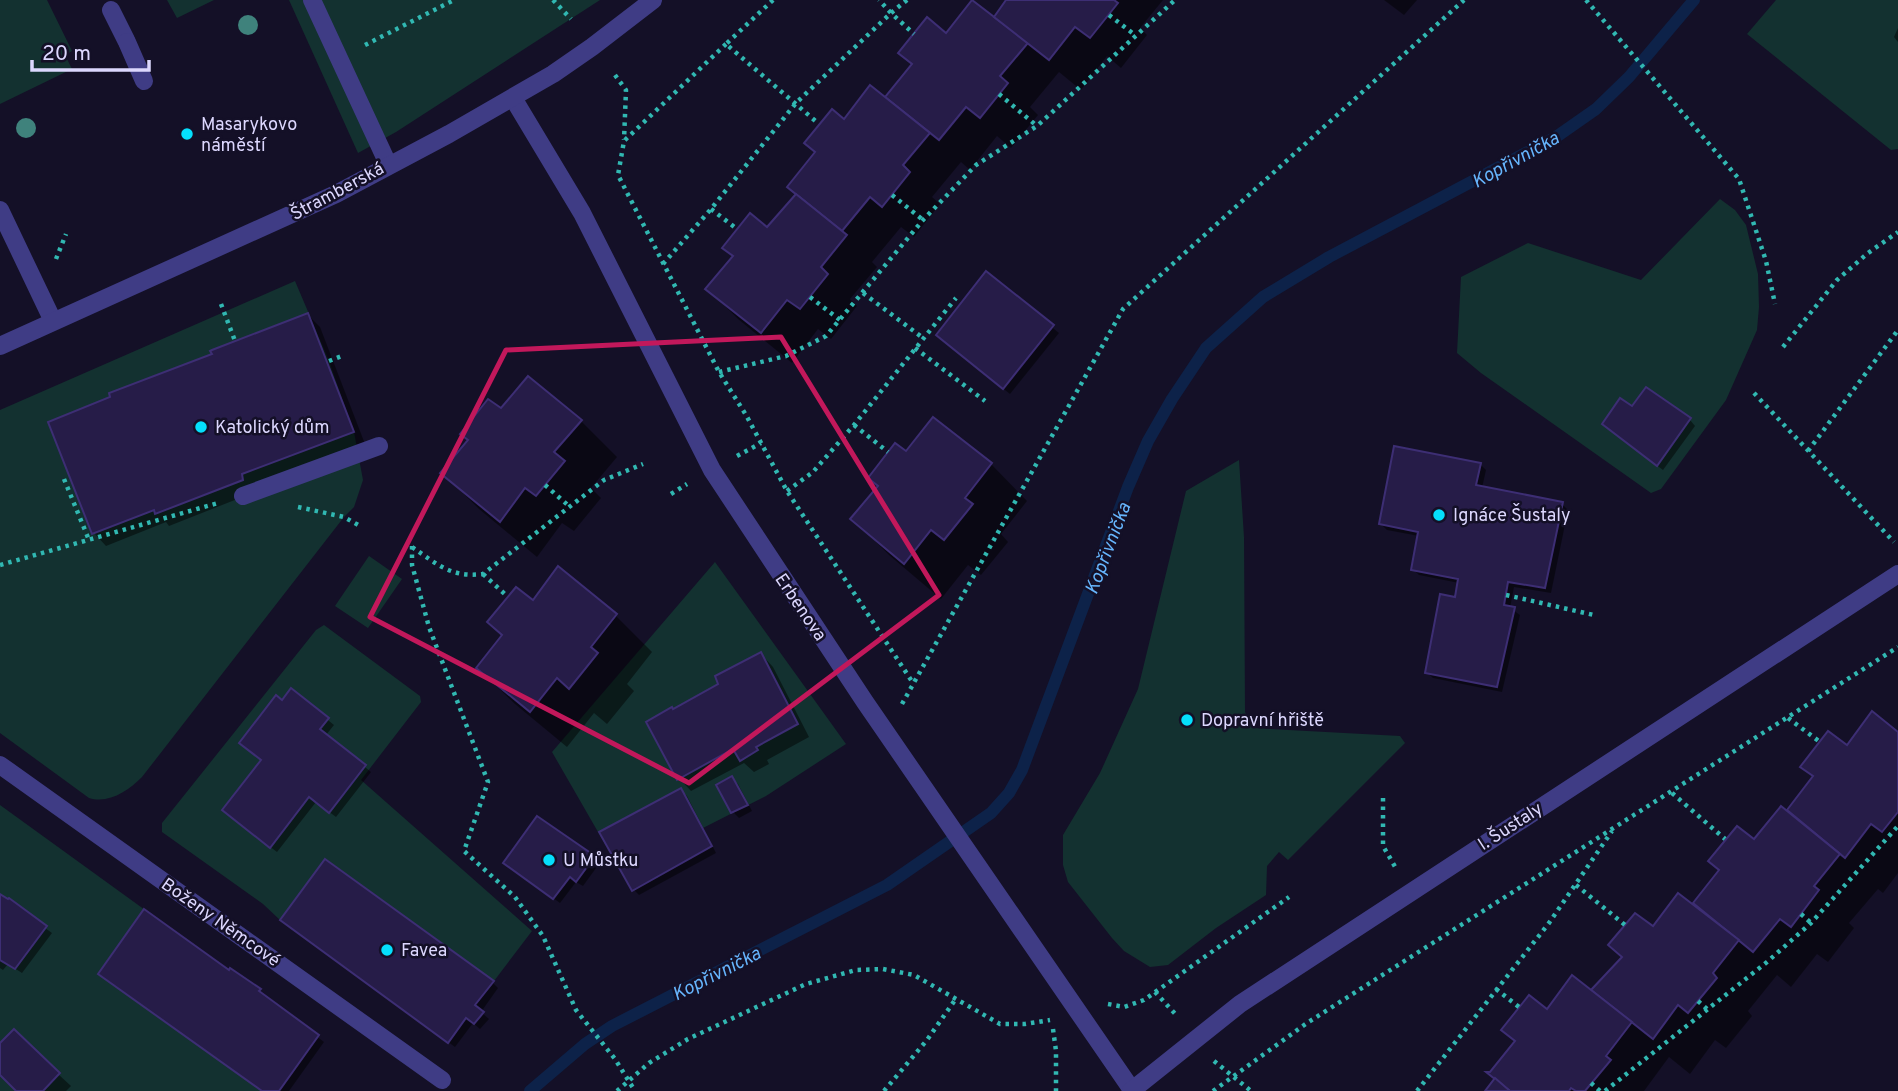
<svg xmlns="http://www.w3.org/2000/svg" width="1898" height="1091" font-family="Overpass,sans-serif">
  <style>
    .green { fill: #133130 }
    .shadow { fill: #0007 }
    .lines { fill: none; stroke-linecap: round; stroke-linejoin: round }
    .stream { stroke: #0d2249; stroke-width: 12 }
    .building { fill: #261c48; stroke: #3d2e74; stroke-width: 2 }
    .path { stroke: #31b8b2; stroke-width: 4.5; stroke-dasharray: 3.5 5; stroke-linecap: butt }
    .minor { stroke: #3f3c85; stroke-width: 18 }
    .tree { fill: #3f827c }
    .marked { fill: none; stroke: #c2185b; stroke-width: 5; stroke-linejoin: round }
    .poi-dot { fill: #05dffc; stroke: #141027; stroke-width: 2.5 }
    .labels { text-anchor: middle; stroke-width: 5; stroke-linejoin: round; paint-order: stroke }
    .poi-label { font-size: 18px; fill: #dcd7fe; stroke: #141027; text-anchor: start }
    .street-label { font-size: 18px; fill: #dcd7fe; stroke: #141027 }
    .water-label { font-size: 19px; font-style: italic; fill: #66b5fd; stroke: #141027 }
  </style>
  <rect width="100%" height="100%" fill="#141027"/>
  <g class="green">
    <polygon points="0,0 47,0 72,51 65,55 72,69 0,104"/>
    <polygon points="167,0 214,0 177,18"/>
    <polygon points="289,0 600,0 396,132 358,153"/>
    <polygon points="1776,0 1898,0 1898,149 1891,150 1747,34"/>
    <polygon points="1720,199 1735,210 1746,225 1758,274 1759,307 1757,330 1726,400 1661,489 1651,493 1481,373 1457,353 1461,277 1528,243 1641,280"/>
    <path d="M295,281L329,361L354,432L363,480L354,507L344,517L142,777C128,791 109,804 89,798L0,733V410Z"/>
    <polygon points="1239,460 1244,537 1245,712 1253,728 1400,736 1405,743 1288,860 1279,852 1267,866 1266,895 1216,928 1168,965 1150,967 1124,951 1112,938 1068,882 1063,865 1063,835 1100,773 1138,689 1186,491"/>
    <polygon points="369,556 402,579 368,628 335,606"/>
    <polygon points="715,562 846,744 766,796 703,828 712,846 632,891 552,752"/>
    <polygon points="324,625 420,696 421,702 361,780 532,931 494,981 326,859 280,920 263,904 162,832 162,823 316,630"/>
    <polygon points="0,805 228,970 230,968 261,989 260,992 319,1035 279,1091 0,1091"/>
  </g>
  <g class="shadow">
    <polygon points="1008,0 1163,0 1140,28 1147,35 1121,68 1107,56 1081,90 1059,72 1030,107 1038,115 1011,148 997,136 970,170 961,162 932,197 940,204 914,237 901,227 872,262 877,267 850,299 857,306 831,339 818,329 792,363 738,319 708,289 734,257 725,248 767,229 798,194 845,122 885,99 913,65 946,35 994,20"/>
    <polygon points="1384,0 1417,0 1404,15"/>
    <polygon points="1898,28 1898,42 1894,37"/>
    <polygon points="986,274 1059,333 1010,394 944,341"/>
    <polygon points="308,315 320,327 365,444 255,492 169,526 166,522 106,546 94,533 113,398"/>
    <polygon points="1633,409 1690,420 1695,426 1663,470 1610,430"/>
    <polygon points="501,411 581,421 617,457 591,488 601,498 574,531 562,523 537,557 479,509 443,473 470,441"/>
    <polygon points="991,464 1027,501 1001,534 1008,542 981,575 968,565 941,599 889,555 853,519 879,487 870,478"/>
    <polygon points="1480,464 1486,470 1482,488 1562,504 1568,510 1551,593 1514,587 1510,608 1520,615 1502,692 1433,678 1427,672 1456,599 1459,583 1419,575 1413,569 1419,536 1387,530 1381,524"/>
    <polygon points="558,568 616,616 652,652 627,684 634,691 607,724 594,713 567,747 515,704 478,668 534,603"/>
    <polygon points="761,654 773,667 809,737 767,760 769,764 754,772 744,763 691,791 679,778 674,711 720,684"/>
    <polygon points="292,691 334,725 326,735 371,772 336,817 316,802 277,852 230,816 263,760"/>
    <polygon points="1898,734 1898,873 1883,893 1878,889 1849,923 1854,928 1828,962 1817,954 1791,987 1777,975 1748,1011 1752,1016 1726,1048 1715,1040 1690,1074 1669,1057 1644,1091 1487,1091 1497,1079 1516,1042 1504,1030 1591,992 1623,958 1610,945 1653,928 1693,905 1721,871 1787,812 1814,778 1803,766 1847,747"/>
    <polygon points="732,778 738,784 752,811 739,818 733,812"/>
    <polygon points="681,790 687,796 716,853 639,895 633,889"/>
    <polygon points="593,858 599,864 583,886 576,882 560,903 505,863"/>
    <polygon points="0,896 52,933 22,973 8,964 3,970 0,968"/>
    <polygon points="288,925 492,982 498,988 481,1012 489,1019 480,1029 473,1023 455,1047"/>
    <polygon points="231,970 324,1042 289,1091 262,1091 100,974 229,972"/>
    <polygon points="0,1046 58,1074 71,1086 66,1091 18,1091 0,1073"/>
  </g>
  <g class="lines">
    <polyline class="stream" points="530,1091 585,1044 612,1026 887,885 991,813 1009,793 1022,770 1128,487 1148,441 1172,399 1206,348 1263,297 1329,257 1556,137 1596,109 1629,77 1694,0"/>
  </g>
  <g class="building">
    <polygon points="972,0 1028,43 1000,76 1008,83 980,118 966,107 939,140 885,97 912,64 898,53 927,17 946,33"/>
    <polygon points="1006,0 1114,0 1118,3 1090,38 1075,27 1049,60 994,17"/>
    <polygon points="870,85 930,133 903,165 910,172 882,207 870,197 842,231 787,187 815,152 804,143 832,109 844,119"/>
    <polygon points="796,194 847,235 821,267 828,274 800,309 787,300 761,333 705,289 733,256 722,248 750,213 767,227"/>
    <polygon points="986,271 1054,325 1003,389 936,335"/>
    <polygon points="308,313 354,432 242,474 243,480 155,514 154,510 92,534 48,422 110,397 109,393 212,354 210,351 212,350"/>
    <polygon points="528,376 582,420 554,452 565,461 536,496 525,488 500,522 440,473 468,440 460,434 488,399 501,408"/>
    <polygon points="1646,387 1691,418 1657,466 1602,424 1620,398 1632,406"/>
    <polygon points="933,417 992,463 965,498 973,504 944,540 931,530 904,564 850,519 878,486 868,478 888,452 895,443 906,451"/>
    <polygon points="1394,446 1481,463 1476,485 1563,502 1545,588 1508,582 1504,605 1515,607 1497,687 1425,673 1440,594 1455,597 1458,579 1411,570 1418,532 1379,524"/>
    <polygon points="558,566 617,614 591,647 598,653 569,689 557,678 530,712 476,668 502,635 487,622 516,587 533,600"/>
    <polygon points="761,652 798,724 756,747 758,750 740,761 733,749 677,780 646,722 672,707 673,709 718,684 715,676"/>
    <polygon points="291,688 329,718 320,729 366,765 329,813 309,797 270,848 222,810 261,760 239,743 276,695 282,700"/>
    <polygon points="1872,711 1898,732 1898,812 1882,832 1871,824 1845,858 1787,810 1813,776 1800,767 1828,731 1847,745"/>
    <polygon points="732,776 748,805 731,813 716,785"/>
    <polygon points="681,788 712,846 632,891 599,832"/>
    <polygon points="1781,806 1840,854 1814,886 1819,890 1791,927 1780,919 1753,952 1693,903 1719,870 1708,861 1737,826 1754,839"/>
    <polygon points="537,816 595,856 576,882 570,877 553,899 503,863"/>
    <polygon points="325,859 494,981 475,1005 484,1012 474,1024 466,1018 448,1043 280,920"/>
    <polygon points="1678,893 1739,940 1713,973 1717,978 1688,1013 1678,1005 1653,1039 1591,990 1622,957 1608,945 1635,913 1653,926"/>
    <polygon points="0,894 8,899 9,898 47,926 15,969 0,960"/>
    <polygon points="144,909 229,970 230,968 261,989 259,991 319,1035 279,1091 262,1091 98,974"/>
    <polygon points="1572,975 1632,1022 1606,1056 1611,1060 1585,1091 1576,1091 1571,1088 1569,1091 1510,1091 1486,1072 1490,1072 1515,1041 1501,1030 1529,995 1547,1009"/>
    <polygon points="14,1029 60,1073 43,1091 16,1091 0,1075 0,1043"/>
    <polygon points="1495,1078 1510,1091 1485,1091"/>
  </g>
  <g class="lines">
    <g class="path">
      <polyline points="553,0 571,19"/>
      <polyline points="773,0 726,44 819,124"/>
      <polyline points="907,0 891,13 914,34"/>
      <polyline points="1586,0 1739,179 1766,261 1775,304"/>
      <polyline points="1109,15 1135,35"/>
      <polyline points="726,44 624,141 618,175 719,372 746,415 787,491 913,683"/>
      <polyline points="365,45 454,0"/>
      <polyline points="615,75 626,90 624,140"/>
      <polyline points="999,94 1037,126"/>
      <polyline points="892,195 923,220"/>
      <polyline points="711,209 737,229"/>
      <polyline points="56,259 66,234"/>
      <polyline points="663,264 711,209 796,103 891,13 879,0"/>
      <polyline points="863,293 923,338"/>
      <polyline points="810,297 840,320"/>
      <polyline points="221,304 235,341"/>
      <polyline points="1783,347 1837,280 1868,253 1898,232"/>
      <polyline points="915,348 985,401"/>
      <polyline points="329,361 342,356"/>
      <polyline points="719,372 786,356 826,336 923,220 976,165 1037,126 1175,0"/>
      <polyline points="1754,393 1894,542"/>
      <polyline points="854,425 888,452"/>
      <polyline points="1808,451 1898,330"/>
      <polyline points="737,456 761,443"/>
      <polyline points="64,479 89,540"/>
      <polyline points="545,485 570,507"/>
      <polyline points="787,491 813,472 854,425 956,298"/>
      <polyline points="671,494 687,484"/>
      <polyline points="298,507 344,517 360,526"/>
      <polyline points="412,546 412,565 429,627 488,782 464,851 515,897 543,936 576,1010 615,1059 635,1091"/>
      <path d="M412,547C437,564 451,578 483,574L604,480L643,464"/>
      <polyline points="0,565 218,503"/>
      <polyline points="483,574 508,597"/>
      <polyline points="1506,595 1594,615"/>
      <polyline points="902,704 1123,309 1464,0"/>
      <polyline points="1788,718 1820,742"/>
      <polyline points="1672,793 1725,839"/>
      <polyline points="1383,798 1383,846 1397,870"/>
      <polyline points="1576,885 1625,925"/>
      <polyline points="1801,914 1811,923"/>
      <polyline points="1496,989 1519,1007"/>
      <polyline points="1155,992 1178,1017"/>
      <polyline points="1698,1001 1707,1009"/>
      <polyline points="1108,1004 1124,1007 1144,1000 1289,897"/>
      <polyline points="1053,1029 1056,1051 1056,1091"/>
      <polyline points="1214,1061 1251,1091"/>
      <polyline points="1591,1083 1600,1091"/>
      <polyline points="617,1091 649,1063 688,1039 806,984 856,970 883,969 914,975 1000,1024 1025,1024 1050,1020"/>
      <polyline points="884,1091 927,1040 955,1000"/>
      <polyline points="1213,1091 1307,1023 1898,647"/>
      <polyline points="1417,1091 1549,923 1612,831"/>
      <polyline points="1605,1091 1767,962 1811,923 1898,826"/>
    </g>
    <g class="minor">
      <polyline points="312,0 388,164"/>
      <polyline points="111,10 126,40"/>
      <polyline points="127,42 144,81"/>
      <polyline points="513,98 582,213 712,470 865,702 1132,1090"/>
      <polyline points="0,210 53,321"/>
      <polyline points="0,346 336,194 449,134 553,74 592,47 653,0"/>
      <polyline points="243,496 379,446"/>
      <polyline points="0,765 442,1080"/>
      <polyline points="1131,1091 1240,1004 1898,574"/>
    </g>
  </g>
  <g class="tree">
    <circle cx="248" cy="25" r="10"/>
    <circle cx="26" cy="128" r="10"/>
  </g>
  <path class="marked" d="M781,337L939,595L689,783L370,617L506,350Z"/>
  <g class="poi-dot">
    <circle cx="187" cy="134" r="7"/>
    <circle cx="201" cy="427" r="7"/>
    <circle cx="1439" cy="515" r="7"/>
    <circle cx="1187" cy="720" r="7"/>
    <circle cx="549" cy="860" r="7"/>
    <circle cx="387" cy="950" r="7"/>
  </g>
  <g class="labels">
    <g class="poi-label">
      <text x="201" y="130">Masarykovo<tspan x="201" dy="21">náměstí</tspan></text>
      <text x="215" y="433">Katolický dům</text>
      <text x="1453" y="521">Ignáce Šustaly</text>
      <text x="1201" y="726">Dopravní hřiště</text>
      <text x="563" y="866">U Můstku</text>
      <text x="401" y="956">Favea</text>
    </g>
    <g class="street-label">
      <text transform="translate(337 191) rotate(-28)" y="6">Štramberská</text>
      <text transform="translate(801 607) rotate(56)" y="6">Erbenova</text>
      <text transform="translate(1510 826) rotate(-33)" y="6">I. Šustaly</text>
      <text transform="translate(221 922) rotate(35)" y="6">Boženy Němcové</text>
    </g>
    <g class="water-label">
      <text transform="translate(1515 159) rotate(-29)" y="7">Kopřivnička</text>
      <text transform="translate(1107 548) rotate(-69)" y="7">Kopřivnička</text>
      <text transform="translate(716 973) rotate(-27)" y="7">Kopřivnička</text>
    </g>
  </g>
  <path d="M32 60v10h117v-10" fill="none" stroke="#dcd7fe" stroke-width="3.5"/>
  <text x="42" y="60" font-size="21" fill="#dcd7fe" stroke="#141027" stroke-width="5" paint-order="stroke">20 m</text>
</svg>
